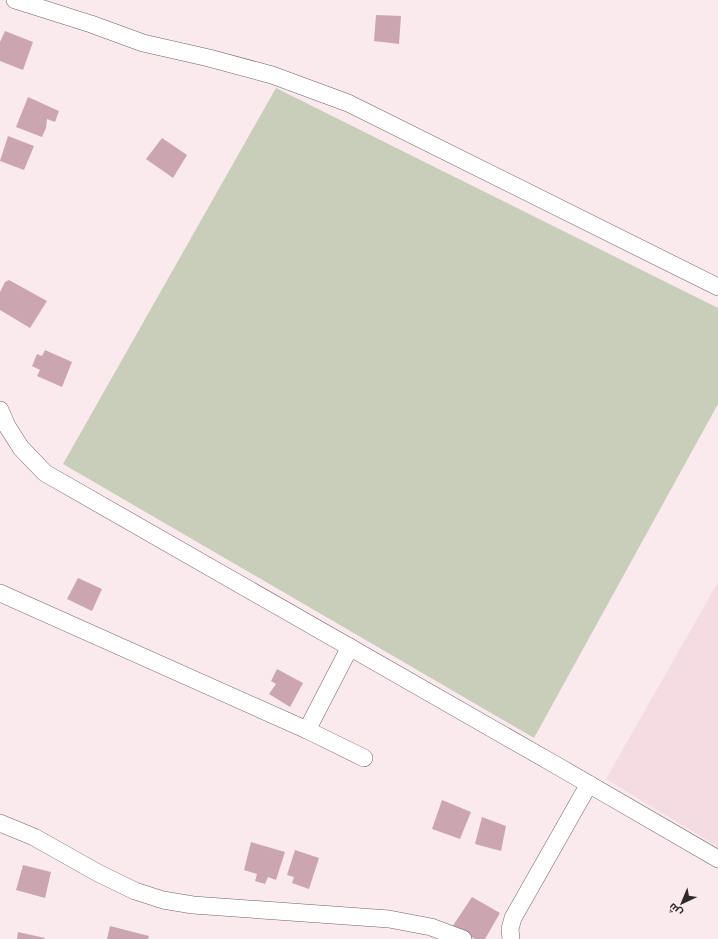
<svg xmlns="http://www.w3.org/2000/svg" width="718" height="939" font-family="Manrope,Cairo,sans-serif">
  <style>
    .built { fill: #f5dce3 }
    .green { fill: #c9ceba }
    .building { fill: #cba6b1 }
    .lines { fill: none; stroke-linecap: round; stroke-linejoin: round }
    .minor-casing { stroke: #706267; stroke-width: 18 }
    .minor { stroke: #fff; stroke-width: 17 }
  </style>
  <rect width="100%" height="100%" fill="#faeaee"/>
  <polygon class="built" points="718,582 718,847 606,779"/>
  <polygon class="green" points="276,88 718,308 718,404 534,738 63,464"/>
  <g class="building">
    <polygon points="376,15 401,16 399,44 374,41"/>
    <polygon points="5,31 33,42 23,70 0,61 0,42"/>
    <polygon points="28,97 59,111 55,122 47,119 46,128 42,137 16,127"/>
    <polygon points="8,136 34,146 24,170 0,161"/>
    <polygon points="162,138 187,155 173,178 146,159"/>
    <polygon points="9,280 47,301 30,328 0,310 0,292 5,282"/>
    <polygon points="45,350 72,362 62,387 37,376 40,370 32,366 37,354 42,356"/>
    <polygon points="78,578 102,589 92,611 67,599"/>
    <polygon points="277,669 303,683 290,707 269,694 276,684 271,681"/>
    <polygon points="442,800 471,812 460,839 432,829"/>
    <polygon points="482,817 506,826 501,851 475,844"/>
    <polygon points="251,842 285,852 276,880 268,877 265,884 255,881 257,874 244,870"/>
    <polygon points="295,850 319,858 309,889 292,883 294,877 287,875"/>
    <polygon points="23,865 51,872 45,898 16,890"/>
    <polygon points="472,897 500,913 485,939 475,939 452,927"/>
    <polygon points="110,926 149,936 148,939 107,939"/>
    <polygon points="18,932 45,938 44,939 17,939"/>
  </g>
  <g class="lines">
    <defs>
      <g id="minor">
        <polyline points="15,0 91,24 143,43 209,58 272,75 348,103 718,287"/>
        <polyline points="0,410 7,426 21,448 45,473 561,768 718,859"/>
        <polyline points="0,593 307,730 364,758"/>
        <polyline points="307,730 350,647"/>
        <polyline points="0,823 34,837 98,873 135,891 163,900 193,905 389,919 431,927 463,939"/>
        <polyline points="511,939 510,929 513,918 589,784"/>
      </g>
    </defs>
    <use href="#minor" class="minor-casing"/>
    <use href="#minor" class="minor"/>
  </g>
  <g transform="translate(682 903) rotate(224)" stroke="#faeaee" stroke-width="3" paint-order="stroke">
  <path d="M0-3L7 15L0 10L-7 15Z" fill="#302a2c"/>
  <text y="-6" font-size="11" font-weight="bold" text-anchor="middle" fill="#302a2c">ش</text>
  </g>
</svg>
